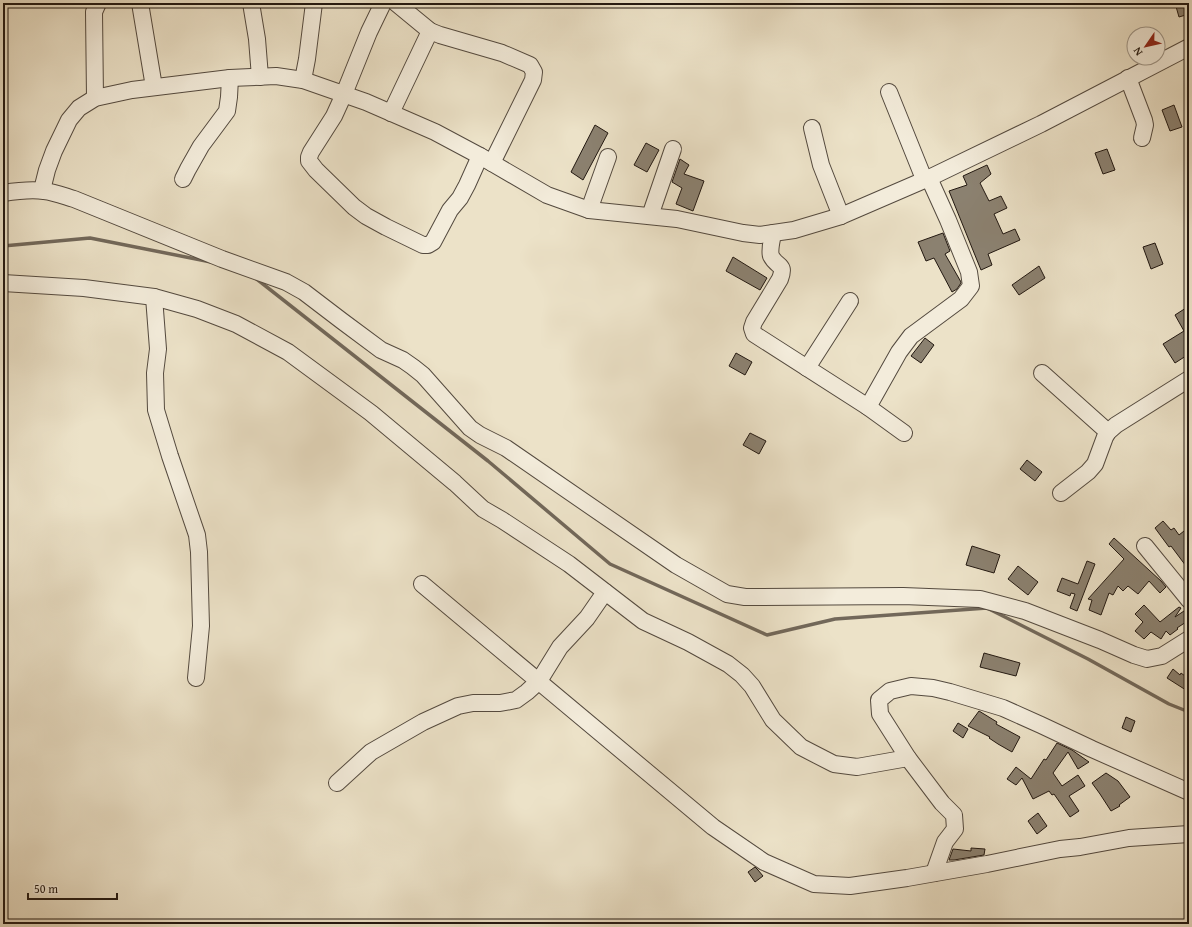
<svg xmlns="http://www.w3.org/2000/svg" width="1192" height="927" font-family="'Gentium Book Plus',serif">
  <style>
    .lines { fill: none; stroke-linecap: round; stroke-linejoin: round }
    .stream { stroke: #72685a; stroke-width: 3.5 }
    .building { fill: #8b8170; stroke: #221811 }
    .minor-casing { stroke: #544a3f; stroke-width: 18 }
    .minor { stroke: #f3ecdb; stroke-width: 16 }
  </style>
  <rect width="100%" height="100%" fill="#ece2c8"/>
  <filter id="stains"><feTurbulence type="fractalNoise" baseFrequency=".005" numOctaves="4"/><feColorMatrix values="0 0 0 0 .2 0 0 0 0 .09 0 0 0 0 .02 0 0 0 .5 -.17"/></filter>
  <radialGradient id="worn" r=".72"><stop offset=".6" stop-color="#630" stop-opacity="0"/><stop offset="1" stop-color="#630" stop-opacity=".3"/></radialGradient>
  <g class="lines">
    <g class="stream">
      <polyline points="3,246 90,238 211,262"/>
      <polyline points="254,277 488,461 610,564 767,635 835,619 987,608 1088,659 1169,704 1189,712"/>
    </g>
  </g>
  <g class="building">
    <polygon points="1175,3 1189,3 1189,14 1179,17"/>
    <polygon points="1174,105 1182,127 1170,131 1162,110"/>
    <polygon points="595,125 608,133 583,180 571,172"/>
    <polygon points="646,143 659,150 647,172 634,165"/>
    <polygon points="1107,149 1115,170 1103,174 1095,153"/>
    <polygon points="680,159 689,165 684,174 704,181 693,211 676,204 682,188 672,182"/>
    <polygon points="987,165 991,174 980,183 989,201 1001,196 1007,208 994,214 1003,234 1015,229 1020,240 988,254 992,265 981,270 949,191 967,185 963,176"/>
    <polygon points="943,233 950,251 945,254 961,282 961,283 957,289 952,292 934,258 926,261 918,242"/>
    <polygon points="1155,243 1163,264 1151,269 1143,247"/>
    <polygon points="733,257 767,278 760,290 726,271"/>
    <polygon points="1039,266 1045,278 1019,295 1012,285"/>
    <polygon points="1189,306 1189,354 1175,363 1163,344 1184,331 1175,315"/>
    <polygon points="925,338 934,345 921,363 911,356"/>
    <polygon points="736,353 752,362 745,375 729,366"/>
    <polygon points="750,433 766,441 759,454 743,445"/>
    <polygon points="1027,460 1042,472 1035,481 1020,469"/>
    <polygon points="1163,521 1171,530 1174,528 1179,535 1189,527 1189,570 1171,546 1169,547 1155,528"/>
    <polygon points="1114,538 1161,581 1166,587 1160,593 1149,581 1138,594 1128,586 1123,591 1118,586 1113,595 1109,593 1101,615 1089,610 1092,600 1088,599 1124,559 1109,544"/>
    <polygon points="972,546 1000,555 994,573 966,565"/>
    <polygon points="1087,561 1095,564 1077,611 1070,608 1075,594 1071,593 1070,596 1057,591 1062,578 1078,584"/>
    <polygon points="1018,566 1038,582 1028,595 1008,579"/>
    <polygon points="1144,605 1160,622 1179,607 1181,608 1175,617 1187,609 1189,609 1189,620 1177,628 1178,629 1170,635 1166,631 1161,639 1151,632 1144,639 1135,631 1143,622 1135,614"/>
    <polygon points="984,653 1020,663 1016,676 980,667"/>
    <polygon points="1173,669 1180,675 1181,673 1189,679 1189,692 1167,678"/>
    <polygon points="979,711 997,722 996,724 1020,737 1012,752 998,744 989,738 990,737 968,726"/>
    <polygon points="1126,717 1135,721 1131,732 1122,728"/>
    <polygon points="958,723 968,729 963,738 953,731"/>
    <polygon points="1057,743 1072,750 1089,762 1078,769 1068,752 1053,773 1062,786 1078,775 1085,786 1069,796 1079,811 1070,817 1054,794 1052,795 1049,791 1033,799 1022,778 1016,785 1007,779 1016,767 1031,779 1044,759 1046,760"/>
    <polygon points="1106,773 1118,781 1130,797 1119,805 1120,806 1111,811 1100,794 1092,783"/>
    <polygon points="1038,813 1047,826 1037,834 1028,821"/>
    <polygon points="971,848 985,849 984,855 954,860 949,860 953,849 971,851"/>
    <polygon points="755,867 758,870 763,876 755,882 748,872"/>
  </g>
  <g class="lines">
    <defs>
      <g id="minor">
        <polyline points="140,3 154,87"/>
        <polyline points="251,3 257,39 260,77"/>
        <polyline points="383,3 369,32 344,94 334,116 311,152 309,157 309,161 316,170 354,207 366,216 386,227 423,245 428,245 433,242 450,210 460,198 467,185 480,156"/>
        <polyline points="396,3 430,31 440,35 502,53 530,65 534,72 533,80 492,163"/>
        <polyline points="1128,78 1144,120 1145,125 1142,138"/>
        <polyline points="303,80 307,59 314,3"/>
        <polyline points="889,92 924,179"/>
        <polyline points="95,98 94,12 98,3"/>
        <polyline points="391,113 430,31"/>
        <polyline points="812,128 821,165 841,216"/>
        <polyline points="183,179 188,169 201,146 227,111 229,97 230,78"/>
        <polyline points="42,190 47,170 54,151 69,120 79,108 95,98 132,90 230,78 276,76 303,80 366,102 435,132 480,156 547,195 589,210 677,219 743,233 760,235 794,230 841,216 929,178 1041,124 1189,47"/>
        <path d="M3,193C16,191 31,189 44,191C54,192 64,196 74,199L222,259L286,282L304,292L342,321L381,350L403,360L413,367L423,375L470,428L480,435L506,448L676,565L727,594L745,597L903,596L980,599L1025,611L1100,640L1134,655L1147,659L1162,656L1189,639"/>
        <polyline points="589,210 608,157"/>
        <polyline points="650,216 673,149"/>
        <path d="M773,233C772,240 769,250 771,256C777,268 786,263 780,279L754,322L752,328L754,334L868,407L904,433"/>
        <polyline points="3,283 84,288 154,297 197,309 236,324 288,352 371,413 455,483 483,509 502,520 569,564 643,621 688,642 728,664 742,675 752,686 773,720 801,747 834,764 857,767 908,758"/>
        <polyline points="154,297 158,349 155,373 156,410 170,456 197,535 199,552 201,626 196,678"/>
        <polyline points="807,368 850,301"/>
        <polyline points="1042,373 1108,432"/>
        <polyline points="868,407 899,352 911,336 961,299 971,286 969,272 948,220 929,178"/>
        <polyline points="1061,493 1088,472 1095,464 1105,437 1108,432 1116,425 1189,379"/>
        <polyline points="1145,546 1189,600"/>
        <polyline points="422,584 713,827 764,862 814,884 850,886 907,878 987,864 1060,849 1080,847 1129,838 1189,834"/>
        <polyline points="337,783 371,752 423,722 458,706 473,703 500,703 516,700 527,692 539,681 560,647 587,618 605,592"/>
        <polyline points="934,873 945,842 955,829 954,815 942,803 908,758 880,714 879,700 890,691 911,686 933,688 950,692 1003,708 1041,725 1092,749 1189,792"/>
      </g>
    </defs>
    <use href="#minor" class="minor-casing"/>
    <use href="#minor" class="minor"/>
  </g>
  <rect width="1192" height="927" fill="none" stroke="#ece2c8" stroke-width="16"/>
  <rect x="4" y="4" width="1184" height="919" fill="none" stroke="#221811" stroke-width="2"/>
  <rect x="8" y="8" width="1176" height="911" fill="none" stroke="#221811"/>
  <g transform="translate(1146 46) rotate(236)"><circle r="19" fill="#f3ecdb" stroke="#9f978a"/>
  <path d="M0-3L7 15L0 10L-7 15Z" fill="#8f2418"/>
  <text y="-6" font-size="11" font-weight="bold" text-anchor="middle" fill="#221811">N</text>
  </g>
  <path d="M28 893v6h89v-6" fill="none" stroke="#221811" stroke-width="2"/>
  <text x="34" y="893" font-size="12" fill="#221811" stroke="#f3ecdb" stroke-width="3" paint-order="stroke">50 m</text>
  <rect width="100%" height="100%" filter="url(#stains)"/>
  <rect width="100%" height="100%" fill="url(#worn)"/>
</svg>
